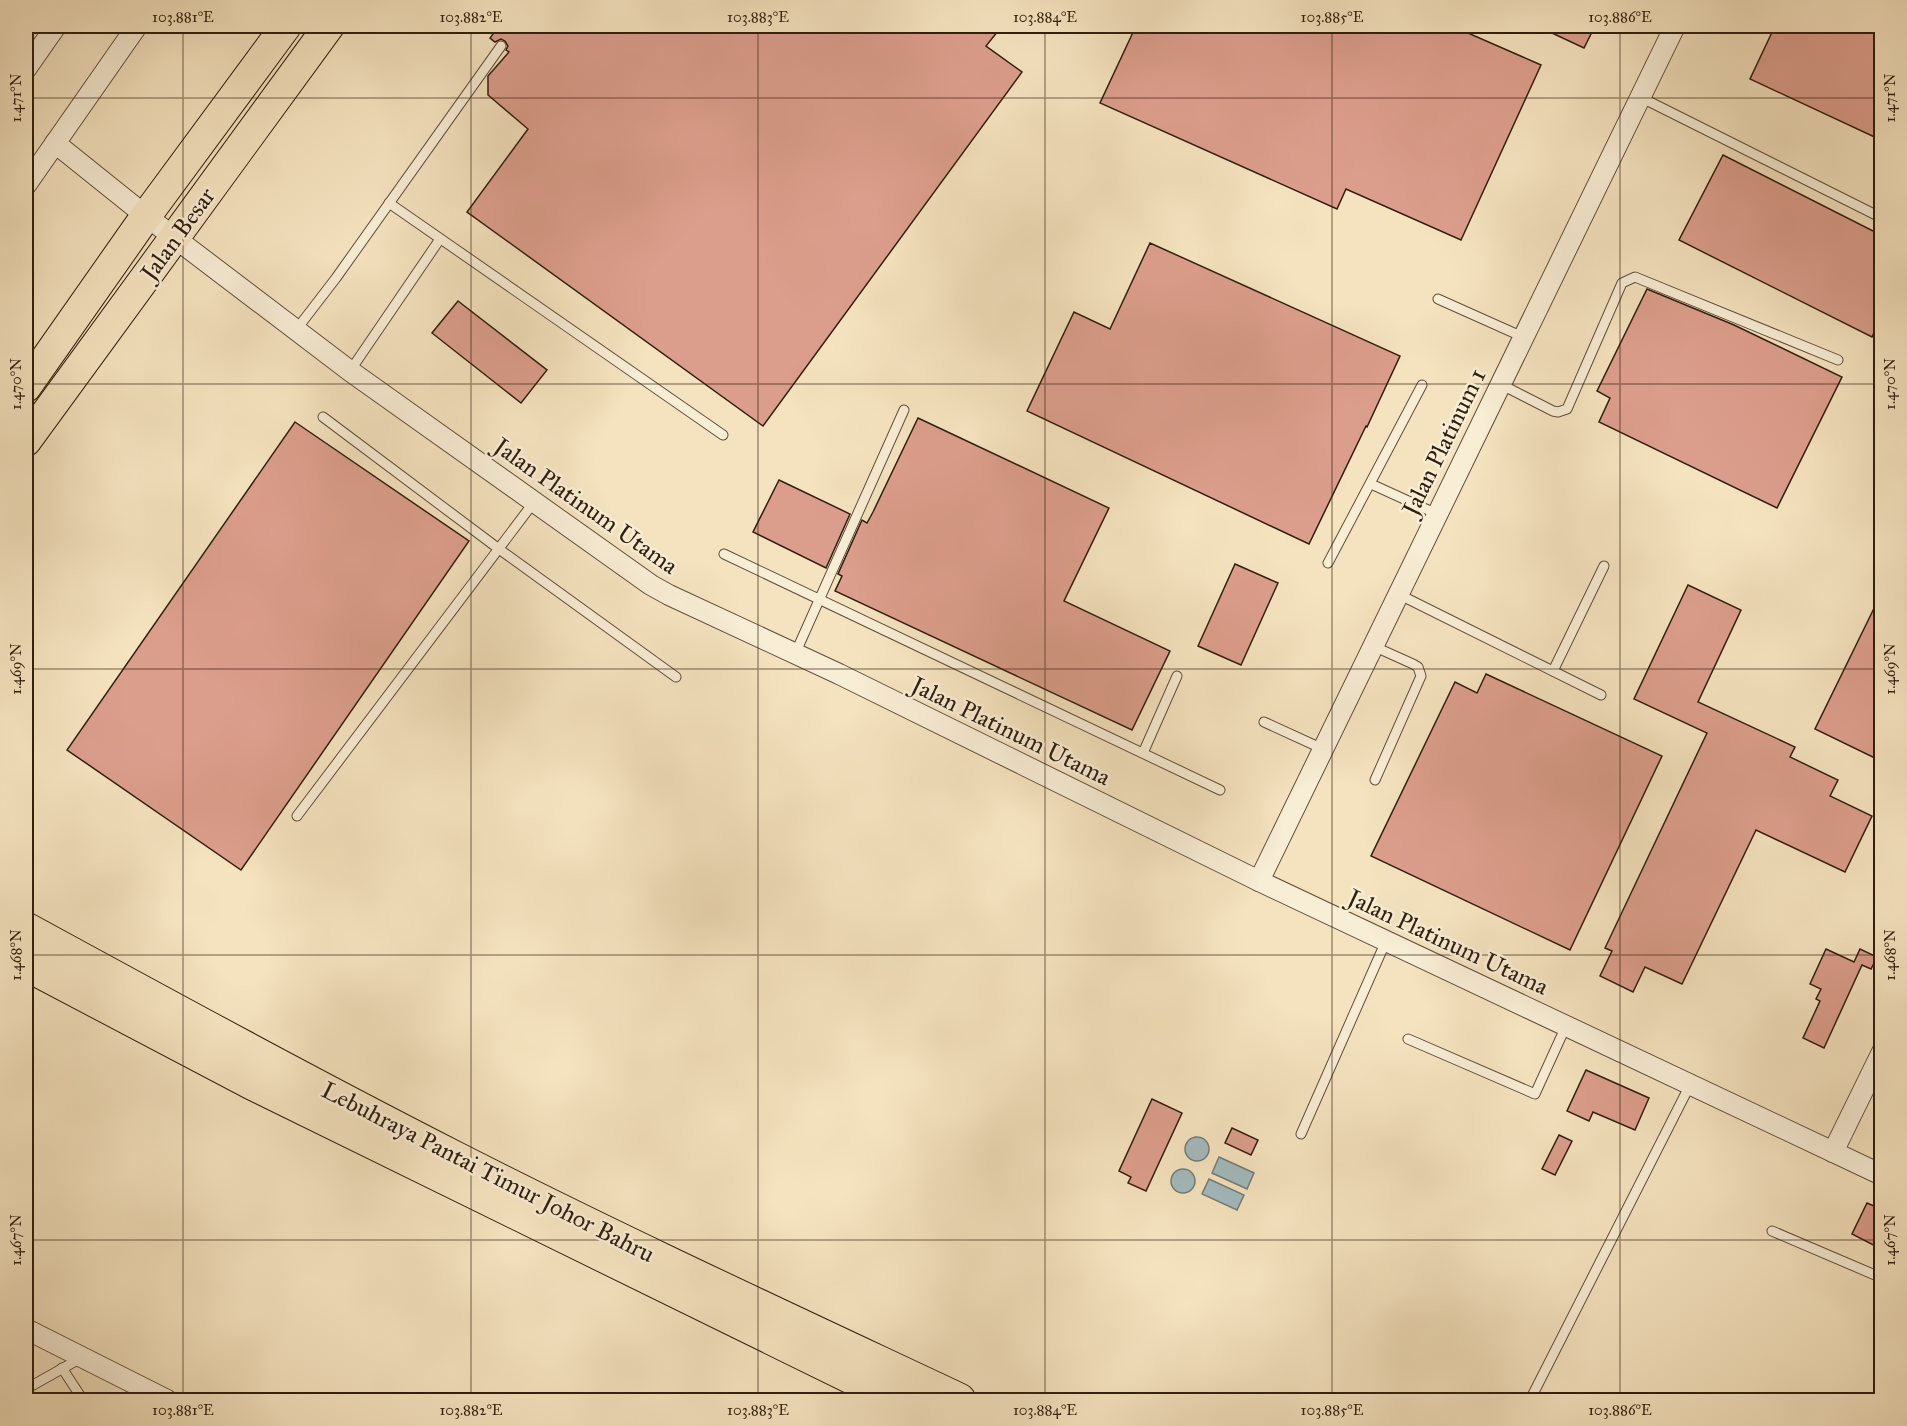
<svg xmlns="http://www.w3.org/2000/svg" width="1907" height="1426" font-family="'IM FELL Great Primer',serif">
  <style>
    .water { fill: #a2bbbe; stroke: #747c78; stroke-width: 1.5 }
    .building { fill: #dc9e8c; stroke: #301e0f; stroke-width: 1.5 }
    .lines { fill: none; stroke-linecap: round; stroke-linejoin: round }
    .lane-casing { stroke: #614f3b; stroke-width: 11 }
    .street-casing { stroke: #614f3b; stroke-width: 22 }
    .primary-casing { stroke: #301e0f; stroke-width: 32 }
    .highway-casing { stroke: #301e0f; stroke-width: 35 }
    .lane { stroke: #f8edd5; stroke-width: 9 }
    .street { stroke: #f8edd5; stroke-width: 20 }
    .primary { stroke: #f5e3bf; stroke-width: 30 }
    .highway { stroke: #f5e3bf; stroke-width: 33 }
    .ticks { fill: none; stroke: #301e0f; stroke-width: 1.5; stroke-opacity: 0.45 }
    .labels { text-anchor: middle; stroke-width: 5; stroke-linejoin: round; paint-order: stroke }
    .street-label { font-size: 24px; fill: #301e0f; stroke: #f8edd5 }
    .neatline { fill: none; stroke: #301e0f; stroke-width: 2 }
    .ticks-label { font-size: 15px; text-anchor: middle; fill: #301e0f }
  </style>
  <rect width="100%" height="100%" fill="#f5e3bf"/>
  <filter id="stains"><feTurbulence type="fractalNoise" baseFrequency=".00333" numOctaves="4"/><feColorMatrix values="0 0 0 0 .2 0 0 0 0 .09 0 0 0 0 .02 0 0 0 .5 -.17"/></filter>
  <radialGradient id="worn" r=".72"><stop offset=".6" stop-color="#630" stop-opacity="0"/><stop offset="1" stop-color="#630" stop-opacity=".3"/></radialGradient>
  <g class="water">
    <circle cx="1197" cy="1149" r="12"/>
    <polygon points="1219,1157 1254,1173 1247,1189 1212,1173"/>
    <circle cx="1183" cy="1181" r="12"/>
    <polygon points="1209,1179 1244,1195 1237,1210 1202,1194"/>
  </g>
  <g class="building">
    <polygon points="499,26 1002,26 986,46 1022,72 763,426 467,212 528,129 488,95 488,76 509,52 506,50 508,46 505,41 501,39 495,42 490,38"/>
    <polygon points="1136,26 1452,26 1541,65 1461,240 1346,189 1337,209 1100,103"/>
    <polygon points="1537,26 1595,26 1584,48"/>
    <polygon points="1775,26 1881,26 1881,140 1750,79"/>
    <polygon points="1723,155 1881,235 1881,317 1872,337 1679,240"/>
    <polygon points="1150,243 1400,356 1367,427 1366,426 1309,544 1027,411 1074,312 1110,329"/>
    <polygon points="1647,289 1734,325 1842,377 1777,508 1599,422 1610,398 1597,391"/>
    <polygon points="458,301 547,370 521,403 432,333"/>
    <polygon points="918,418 1109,508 1064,601 1170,651 1132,730 835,591 842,576 838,574 862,520 867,523 873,512"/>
    <polygon points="295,422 469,541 241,870 67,750"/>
    <polygon points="779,480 850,514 826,568 753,532"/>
    <polygon points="1235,564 1278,583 1241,665 1198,646"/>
    <polygon points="1688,585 1741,610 1698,702 1795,747 1790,757 1838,780 1830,796 1872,816 1845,872 1756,830 1682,984 1645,967 1633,992 1600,976 1612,951 1605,948 1707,733 1634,699"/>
    <polygon points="1881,594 1881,761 1815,729"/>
    <polygon points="1486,674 1662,756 1570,950 1371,856 1455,682 1477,693"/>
    <polygon points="1826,949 1854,962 1860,949 1877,957 1871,969 1862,965 1824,1048 1803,1038 1820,1001 1816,999 1821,989 1810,984"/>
    <polygon points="1586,1070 1649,1098 1635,1130 1593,1112 1589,1121 1567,1111"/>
    <polygon points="1152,1099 1182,1113 1146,1191 1128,1183 1131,1177 1119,1171"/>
    <polygon points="1232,1128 1258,1140 1251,1155 1225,1143"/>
    <polygon points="1559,1135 1572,1141 1555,1175 1542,1169"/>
    <polygon points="1867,1203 1881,1209 1881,1249 1852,1234"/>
  </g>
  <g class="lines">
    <defs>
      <g id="lane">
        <polyline points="1640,97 1882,218"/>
        <polyline points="389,203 723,435"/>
        <polyline points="1438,299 1523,337"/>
        <polyline points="296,330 336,278 501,46"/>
        <polyline points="350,371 440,239"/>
        <polyline points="1500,384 1553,411 1558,412 1567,409 1622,283 1635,277 1838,360"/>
        <polyline points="323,417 499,549 676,677"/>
        <polyline points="1371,484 1437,514"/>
        <polyline points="724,554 1220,790"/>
        <polyline points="1328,563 1422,385"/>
        <polyline points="1398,594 1601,695"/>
        <polyline points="1373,646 1413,664 1418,667 1421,676 1375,780"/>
        <polyline points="795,654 904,410"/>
        <polyline points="1553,671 1604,566"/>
        <polyline points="1264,722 1323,749"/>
        <polyline points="1143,753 1177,676"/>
        <polyline points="297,816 534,502"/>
        <polyline points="1408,1039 1535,1094 1566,1026"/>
        <polyline points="1301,1134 1386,941"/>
        <polyline points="1772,1231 1882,1278"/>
        <polyline points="62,1368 83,1400"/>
        <polyline points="26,1389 81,1358"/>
        <polyline points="1530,1400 1690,1085"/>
      </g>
      <g id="street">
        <polyline points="26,69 56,26"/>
        <polyline points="55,143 146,216 350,371 651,585 669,595 839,674 1259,881 1882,1175"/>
        <polyline points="26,185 137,26"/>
        <polyline points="1259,881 1675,26"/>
        <polyline points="1833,1152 1882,1052"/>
        <polyline points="26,1329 167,1400"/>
      </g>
      <g id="primary">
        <polyline points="26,387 146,216 286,26"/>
        <polyline points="26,441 329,26"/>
      </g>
      <g id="highway">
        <path d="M26,929C169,1007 312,1085 457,1159C622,1243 791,1321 959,1400"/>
        <polyline points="26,964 252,1083 898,1400"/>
      </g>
    </defs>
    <use href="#lane" class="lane-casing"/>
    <use href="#street" class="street-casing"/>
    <use href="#primary" class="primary-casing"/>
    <use href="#highway" class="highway-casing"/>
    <use href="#lane" class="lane"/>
    <use href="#street" class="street"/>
    <use href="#primary" class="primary"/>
    <use href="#highway" class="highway"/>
  </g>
  <path class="ticks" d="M183,26V1400M471,26V1400M758,26V1400M1045,26V1400M1332,26V1400M1620,26V1400M26,98H1882M26,384H1882M26,669H1882M26,955H1882M26,1240H1882"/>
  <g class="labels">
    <g class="street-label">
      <text transform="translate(178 234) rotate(-54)" y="8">Jalan Besar</text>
      <text transform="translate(1444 442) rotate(-64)" y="8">Jalan Platinum 1</text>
      <text transform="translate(586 506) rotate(35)" y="8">Jalan Platinum Utama</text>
      <text transform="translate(1011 731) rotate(26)" y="8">Jalan Platinum Utama</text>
      <text transform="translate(1448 942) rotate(25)" y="8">Jalan Platinum Utama</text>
      <text transform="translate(488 1172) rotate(27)" y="8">Lebuhraya Pantai Timur Johor Bahru</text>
    </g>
  </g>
  <rect width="1907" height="1426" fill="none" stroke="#f5e3bf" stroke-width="66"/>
  <rect x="33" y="33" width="1841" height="1360" class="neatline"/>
  <g class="ticks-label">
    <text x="183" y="22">103.881°E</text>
    <text x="471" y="22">103.882°E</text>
    <text x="758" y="22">103.883°E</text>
    <text x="1045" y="22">103.884°E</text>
    <text x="1332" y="22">103.885°E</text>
    <text x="1620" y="22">103.886°E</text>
    <text transform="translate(16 98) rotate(-90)" y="5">1.471°N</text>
    <text transform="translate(1890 98) rotate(-90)" y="5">1.471°N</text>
    <text transform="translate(16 384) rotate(-90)" y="5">1.470°N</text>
    <text transform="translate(1890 384) rotate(-90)" y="5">1.470°N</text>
    <text transform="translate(16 669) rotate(-90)" y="5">1.469°N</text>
    <text transform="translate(1890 669) rotate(-90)" y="5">1.469°N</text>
    <text transform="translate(16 955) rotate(-90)" y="5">1.468°N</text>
    <text transform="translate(1890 955) rotate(-90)" y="5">1.468°N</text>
    <text transform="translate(16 1240) rotate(-90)" y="5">1.467°N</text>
    <text transform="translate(1890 1240) rotate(-90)" y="5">1.467°N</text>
    <text x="183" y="1415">103.881°E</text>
    <text x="471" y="1415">103.882°E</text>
    <text x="758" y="1415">103.883°E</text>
    <text x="1045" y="1415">103.884°E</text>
    <text x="1332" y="1415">103.885°E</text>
    <text x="1620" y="1415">103.886°E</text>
  </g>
  <rect width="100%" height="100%" filter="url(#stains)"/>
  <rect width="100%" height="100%" fill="url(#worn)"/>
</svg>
